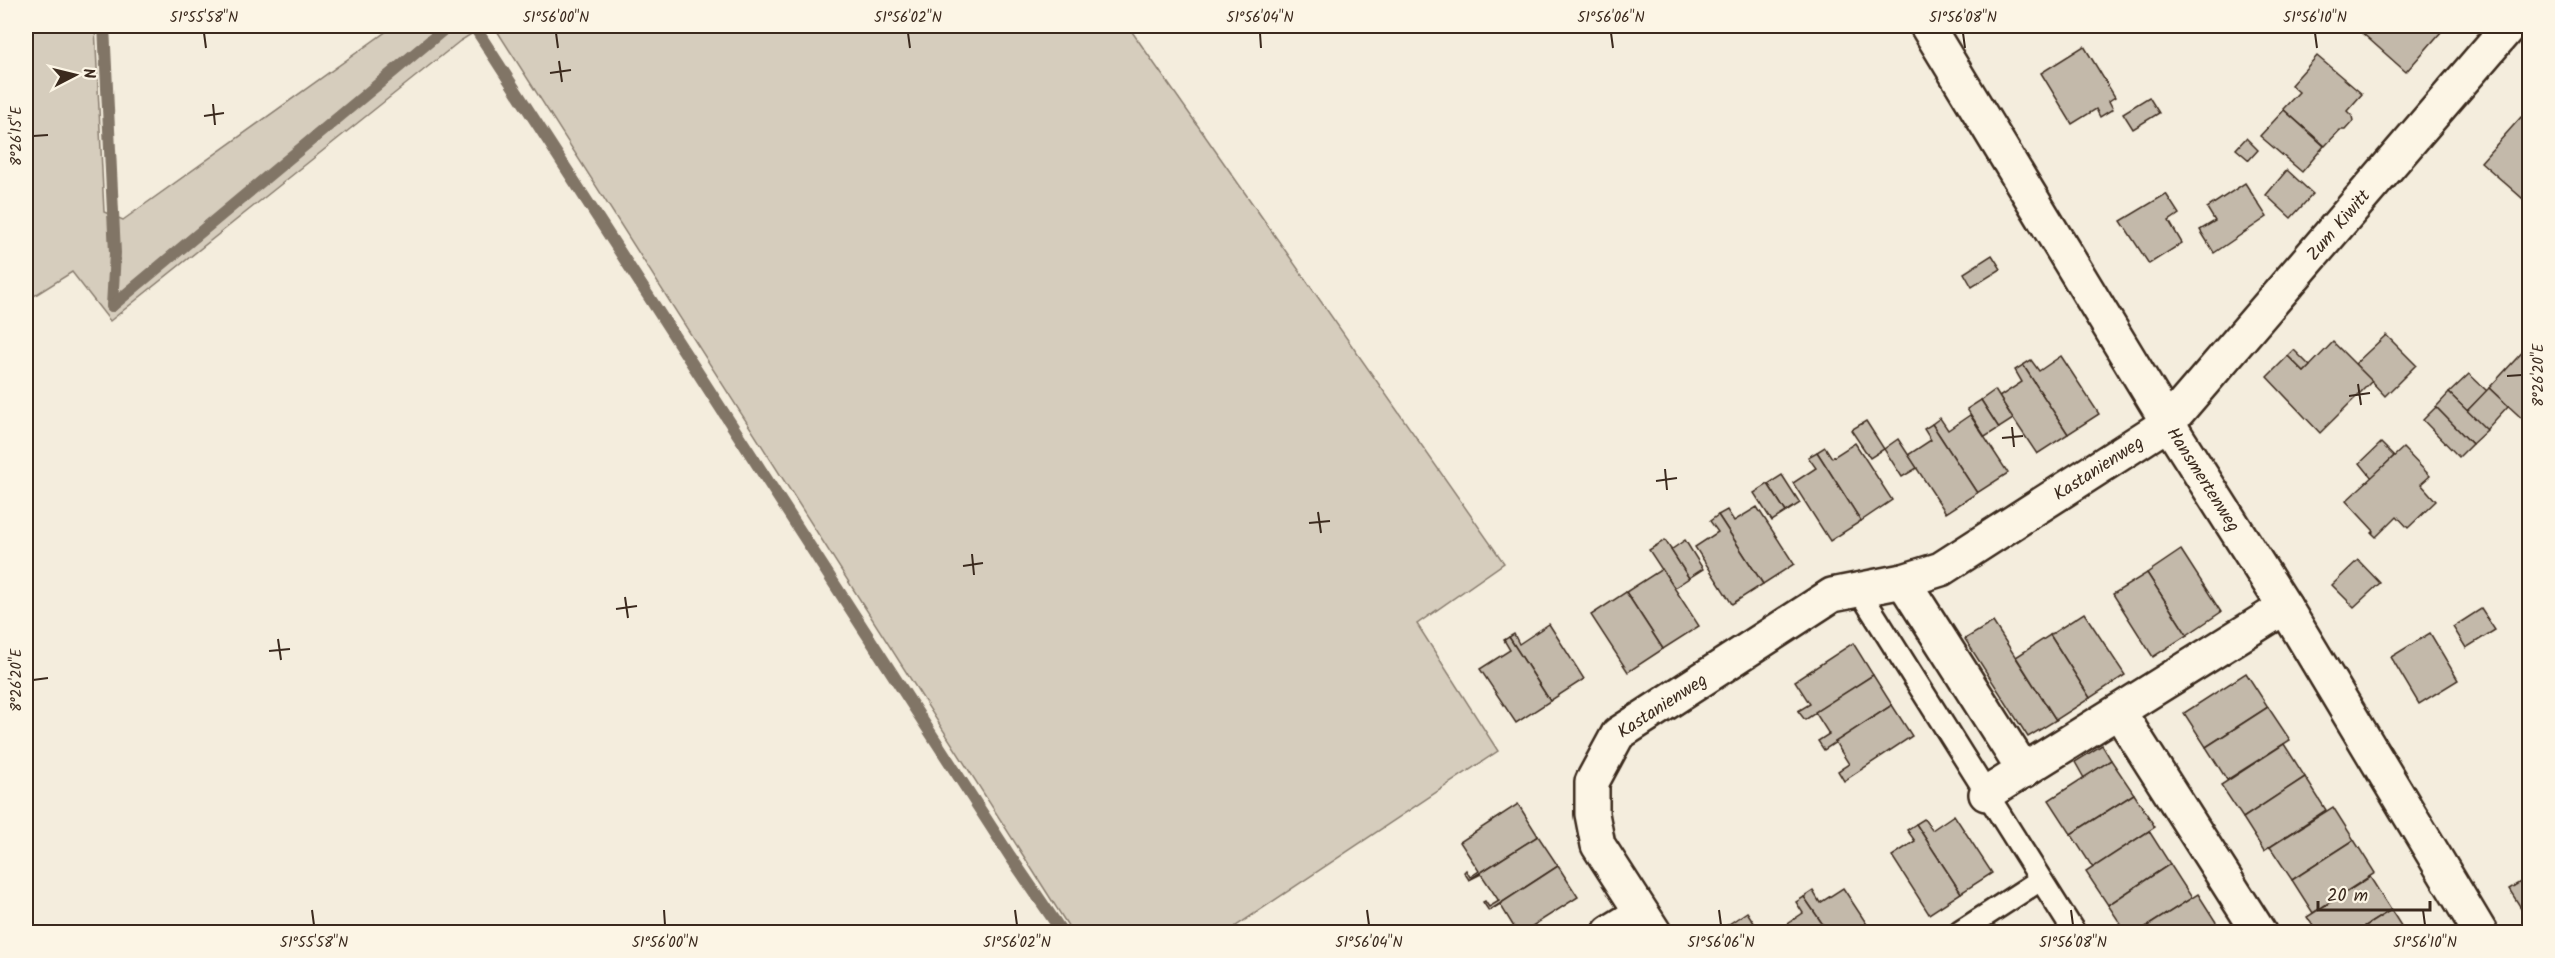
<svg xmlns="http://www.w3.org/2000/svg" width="2555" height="958" font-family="Kalam,sans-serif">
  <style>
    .green { fill: #d6cdbd; stroke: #887c6e; stroke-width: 1.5 }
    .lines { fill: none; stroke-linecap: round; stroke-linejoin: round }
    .stream { stroke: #817466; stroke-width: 12 }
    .building { fill: #c3b9aa; stroke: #3b2a1e; stroke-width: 1.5 }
    .lane-casing { stroke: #3b2a1e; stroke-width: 26 }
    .street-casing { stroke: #3b2a1e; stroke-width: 38 }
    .lane { stroke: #fcf5e5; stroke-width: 21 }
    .street { stroke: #fcf5e5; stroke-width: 33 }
    .ticks { fill: none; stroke: #3b2a1e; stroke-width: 2 }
    .labels { text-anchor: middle; stroke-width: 5; stroke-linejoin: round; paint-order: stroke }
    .street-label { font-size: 18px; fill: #3b2a1e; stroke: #fcf5e5 }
    .neatline { fill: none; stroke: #3b2a1e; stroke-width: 2 }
    .ticks-label { font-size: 15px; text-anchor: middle; fill: #3b2a1e }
  </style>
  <rect width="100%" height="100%" fill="#f4eddd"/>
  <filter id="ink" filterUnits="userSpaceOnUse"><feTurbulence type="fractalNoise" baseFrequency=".0167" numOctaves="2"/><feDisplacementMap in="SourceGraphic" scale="12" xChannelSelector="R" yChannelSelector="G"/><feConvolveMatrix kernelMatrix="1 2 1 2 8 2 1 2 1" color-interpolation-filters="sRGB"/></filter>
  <g filter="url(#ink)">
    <g class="green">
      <polygon points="26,26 95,26 104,212 123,220 394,26 484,26 460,41 110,321 72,272 26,301"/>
      <polygon points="494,26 1128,26 1504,563 1417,624 1498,751 1227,932 1072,932"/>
    </g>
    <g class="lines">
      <g class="stream">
        <polyline points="104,26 115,253 112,306"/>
        <polyline points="474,26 1010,856 1062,932"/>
        <polyline points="112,306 448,26"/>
      </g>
    </g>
    <g class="building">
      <polygon points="2365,26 2434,26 2441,32 2406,72 2360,31"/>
      <polygon points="2084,46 2115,97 2109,101 2113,109 2100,117 2096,109 2072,124 2041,73"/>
      <polygon points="2317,56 2362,94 2347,111 2352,116 2353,121 2345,130 2340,130 2325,146 2283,109 2299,92 2291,85"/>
      <polygon points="2149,97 2159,113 2133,129 2123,113"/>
      <polygon points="2284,110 2324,146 2302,172 2260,136"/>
      <polygon points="2521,117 2530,124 2530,205 2481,162"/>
      <polygon points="2246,138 2258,150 2249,160 2236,149"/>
      <polygon points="2287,170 2313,194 2291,218 2266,195"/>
      <polygon points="2245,183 2267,217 2214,253 2200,230 2215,221 2207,208"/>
      <polygon points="2166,194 2179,214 2169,221 2182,243 2149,264 2121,221"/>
      <polygon points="1992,255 2001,269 1972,287 1964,273"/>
      <polygon points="2386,335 2416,365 2385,396 2355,364"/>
      <polygon points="2333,342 2372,381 2320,433 2267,377 2288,356 2304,372"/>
      <polygon points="2530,344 2530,424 2529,425 2489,388"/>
      <polygon points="2294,350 2310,366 2304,372 2288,356"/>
      <polygon points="2061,356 2099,414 2068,434 2023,365 2031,360 2039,371"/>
      <polygon points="2023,365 2068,434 2037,454 1999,397 2022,382 2015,370"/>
      <polygon points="2469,374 2487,391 2467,411 2449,393"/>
      <polygon points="2489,388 2508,406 2486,430 2467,411"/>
      <polygon points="1995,390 2013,419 1999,428 1981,400"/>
      <polygon points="2449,393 2487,430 2472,444 2436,407"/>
      <polygon points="1981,400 1999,428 1985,437 1967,409"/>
      <polygon points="2436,407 2472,444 2459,457 2423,420"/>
      <polygon points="1970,415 2008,473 1977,493 1932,424 1940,418 1948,430"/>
      <polygon points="1866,421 1884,449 1870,458 1851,430"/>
      <polygon points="1932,424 1977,493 1946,513 1908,455 1931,440 1924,429"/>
      <polygon points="1898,439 1917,468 1902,477 1884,449"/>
      <polygon points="1855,443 1892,500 1861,521 1817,452 1825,447 1832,458"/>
      <polygon points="2381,443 2394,456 2372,478 2360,463"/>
      <polygon points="2403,448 2430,476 2421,484 2436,501 2408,528 2397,516 2376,537 2372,533 2374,531 2346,501"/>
      <polygon points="1817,452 1861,521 1830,541 1793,483 1816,468 1808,457"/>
      <polygon points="1782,475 1800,503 1786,512 1768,484"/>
      <polygon points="1768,484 1786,512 1772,521 1754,493"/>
      <polygon points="1757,507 1794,564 1763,584 1718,515 1727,510 1734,521"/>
      <polygon points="1718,515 1763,584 1732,604 1695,547 1718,532 1710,521"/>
      <polygon points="1665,540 1689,578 1674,588 1649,550"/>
      <polygon points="1685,540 1703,569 1689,578 1671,550"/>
      <polygon points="2181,550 2221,612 2187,635 2147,573"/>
      <polygon points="2358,560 2380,583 2354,607 2332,585"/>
      <polygon points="1662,569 1699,626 1663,649 1626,592"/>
      <polygon points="2147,573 2187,635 2153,657 2113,594"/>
      <polygon points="1626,592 1663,649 1628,672 1591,615"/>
      <polygon points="2481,609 2495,630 2466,648 2453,627"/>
      <polygon points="2084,613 2125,675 2090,698 2050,635"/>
      <polygon points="1993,622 2056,720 2028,737 1965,639"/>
      <polygon points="1549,624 1584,679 1550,701 1509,637 1514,634 1519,644"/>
      <polygon points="2430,633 2458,680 2419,704 2391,657"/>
      <polygon points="2050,635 2090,698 2056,720 2016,657"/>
      <polygon points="1509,637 1550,701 1516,723 1480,669 1510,650 1504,640"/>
      <polygon points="1853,643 1873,675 1805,720 1798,711 1810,704 1795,681"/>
      <polygon points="2246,673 2268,707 2206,747 2184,713"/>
      <polygon points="1873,675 1892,705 1824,750 1818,741 1829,734 1815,712"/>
      <polygon points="1892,705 1912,736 1844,781 1838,771 1849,764 1835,742"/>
      <polygon points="2268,707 2290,740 2227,780 2206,747"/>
      <polygon points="2284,744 2305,777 2243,818 2221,785"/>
      <polygon points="2102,745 2111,760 2084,778 2075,762"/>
      <polygon points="2111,760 2134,794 2071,834 2049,800"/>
      <polygon points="2305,777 2326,810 2264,851 2243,818"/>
      <polygon points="2134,794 2155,827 2093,868 2071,834"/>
      <polygon points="1518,804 1538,836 1469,880 1464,872 1466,870 1470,877 1479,871 1460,842"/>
      <polygon points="2333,807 2354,840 2292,880 2270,847"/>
      <polygon points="1954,815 1992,873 1961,893 1916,824 1924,819 1932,830"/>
      <polygon points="1916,824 1961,893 1929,914 1892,856 1915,841 1907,830"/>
      <polygon points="2149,831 2170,864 2108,905 2086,872"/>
      <polygon points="1538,836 1558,866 1489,911 1483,902 1485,901 1489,907 1499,901 1481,874 1469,880"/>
      <polygon points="2354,840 2375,873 2313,913 2292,880"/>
      <polygon points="2170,864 2192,898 2138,932 2126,932 2108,905"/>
      <polygon points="1558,866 1578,897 1523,932 1517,932 1500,904 1489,911"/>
      <polygon points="2530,876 2530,922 2509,889"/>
      <polygon points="2370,877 2391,910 2356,932 2317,932 2307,917"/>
      <polygon points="1843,888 1872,932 1828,932 1804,897 1813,891 1820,903"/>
      <polygon points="2198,894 2219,927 2210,932 2138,932"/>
      <polygon points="1804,897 1828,932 1784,932 1781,928 1803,913 1796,902"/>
      <polygon points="2391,910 2405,932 2356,932"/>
      <polygon points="1747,912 1760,932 1722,932 1720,930"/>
    </g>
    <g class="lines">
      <defs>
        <g id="lane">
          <polyline points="1858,589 2074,932"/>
          <polyline points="1960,932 2040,880"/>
        </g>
        <g id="street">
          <path id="s1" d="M1927,26L2168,423L2285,607L2480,932"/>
          <polyline points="1903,581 2024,771"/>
          <polyline points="2119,712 2259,932"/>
          <polyline points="1986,794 2285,607"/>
          <polyline points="1610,932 1641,913"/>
          <path id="s2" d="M1654,932L1598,845L1592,814V782L1618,734L1832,595L1903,581L1941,569L2168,423L2509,26"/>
        </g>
      </defs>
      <use href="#lane" class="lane-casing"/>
      <use href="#street" class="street-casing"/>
      <use href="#lane" class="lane"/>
      <use href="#street" class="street"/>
    </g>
  </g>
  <path class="ticks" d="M204,33L206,48M556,33L558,48M908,33L910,48M1260,33L1261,48M1611,33L1613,48M1963,33L1965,48M2315,33L2317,48M559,61L562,82M550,73L571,70M213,104L215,125M204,116L224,113M33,136L48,135M2507,376L2522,375M2358,384L2361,405M2349,396L2370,393M2012,427L2014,447M2002,438L2023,436M1665,469L1667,490M1656,481L1677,478M1318,512L1321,533M1309,523L1330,521M972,554L974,575M963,566L983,563M625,597L628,618M616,609L637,606M278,639L281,660M269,651L290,649M33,680L48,678M312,910L314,925M664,910L665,925M1015,910L1017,925M1367,910L1369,925M1719,910L1721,925M2071,910L2073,925M2423,910L2425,925"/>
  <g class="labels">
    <g class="street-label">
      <text dy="6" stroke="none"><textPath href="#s2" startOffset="1120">Zum Kiwitt</textPath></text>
      <text dy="6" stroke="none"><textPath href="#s2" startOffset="776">Kastanienweg</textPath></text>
      <text dy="6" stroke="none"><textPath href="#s1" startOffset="531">Hansmertenweg</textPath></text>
      <text dy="6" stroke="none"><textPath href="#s2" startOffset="274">Kastanienweg</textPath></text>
    </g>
  </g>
  <rect width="2555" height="958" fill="none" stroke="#fcf5e5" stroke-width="66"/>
  <g transform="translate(75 75) rotate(83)" stroke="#fcf5e5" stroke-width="4.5" paint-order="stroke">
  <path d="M0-4.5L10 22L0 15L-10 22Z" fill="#3b2a1e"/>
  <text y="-9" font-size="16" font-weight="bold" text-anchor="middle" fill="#3b2a1e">N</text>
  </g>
  <path d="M2318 901v9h112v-9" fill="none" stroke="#3b2a1e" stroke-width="3"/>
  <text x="2327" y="901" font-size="18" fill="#3b2a1e" stroke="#fcf5e5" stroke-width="4.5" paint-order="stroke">20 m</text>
  <rect x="33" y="33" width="2489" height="892" class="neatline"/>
  <g class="ticks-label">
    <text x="204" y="22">51°55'58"N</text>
    <text x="556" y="22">51°56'00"N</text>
    <text x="908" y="22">51°56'02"N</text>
    <text x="1260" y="22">51°56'04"N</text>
    <text x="1611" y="22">51°56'06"N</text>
    <text x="1963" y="22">51°56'08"N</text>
    <text x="2315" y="22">51°56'10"N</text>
    <text transform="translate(16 136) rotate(-90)" y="5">8°26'15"E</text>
    <text transform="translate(2538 375) rotate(-90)" y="5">8°26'20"E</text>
    <text transform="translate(16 680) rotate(-90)" y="5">8°26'20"E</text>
    <text x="314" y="947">51°55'58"N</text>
    <text x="665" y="947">51°56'00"N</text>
    <text x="1017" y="947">51°56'02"N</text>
    <text x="1369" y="947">51°56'04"N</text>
    <text x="1721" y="947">51°56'06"N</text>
    <text x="2073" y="947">51°56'08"N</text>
    <text x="2425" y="947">51°56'10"N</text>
  </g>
</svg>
